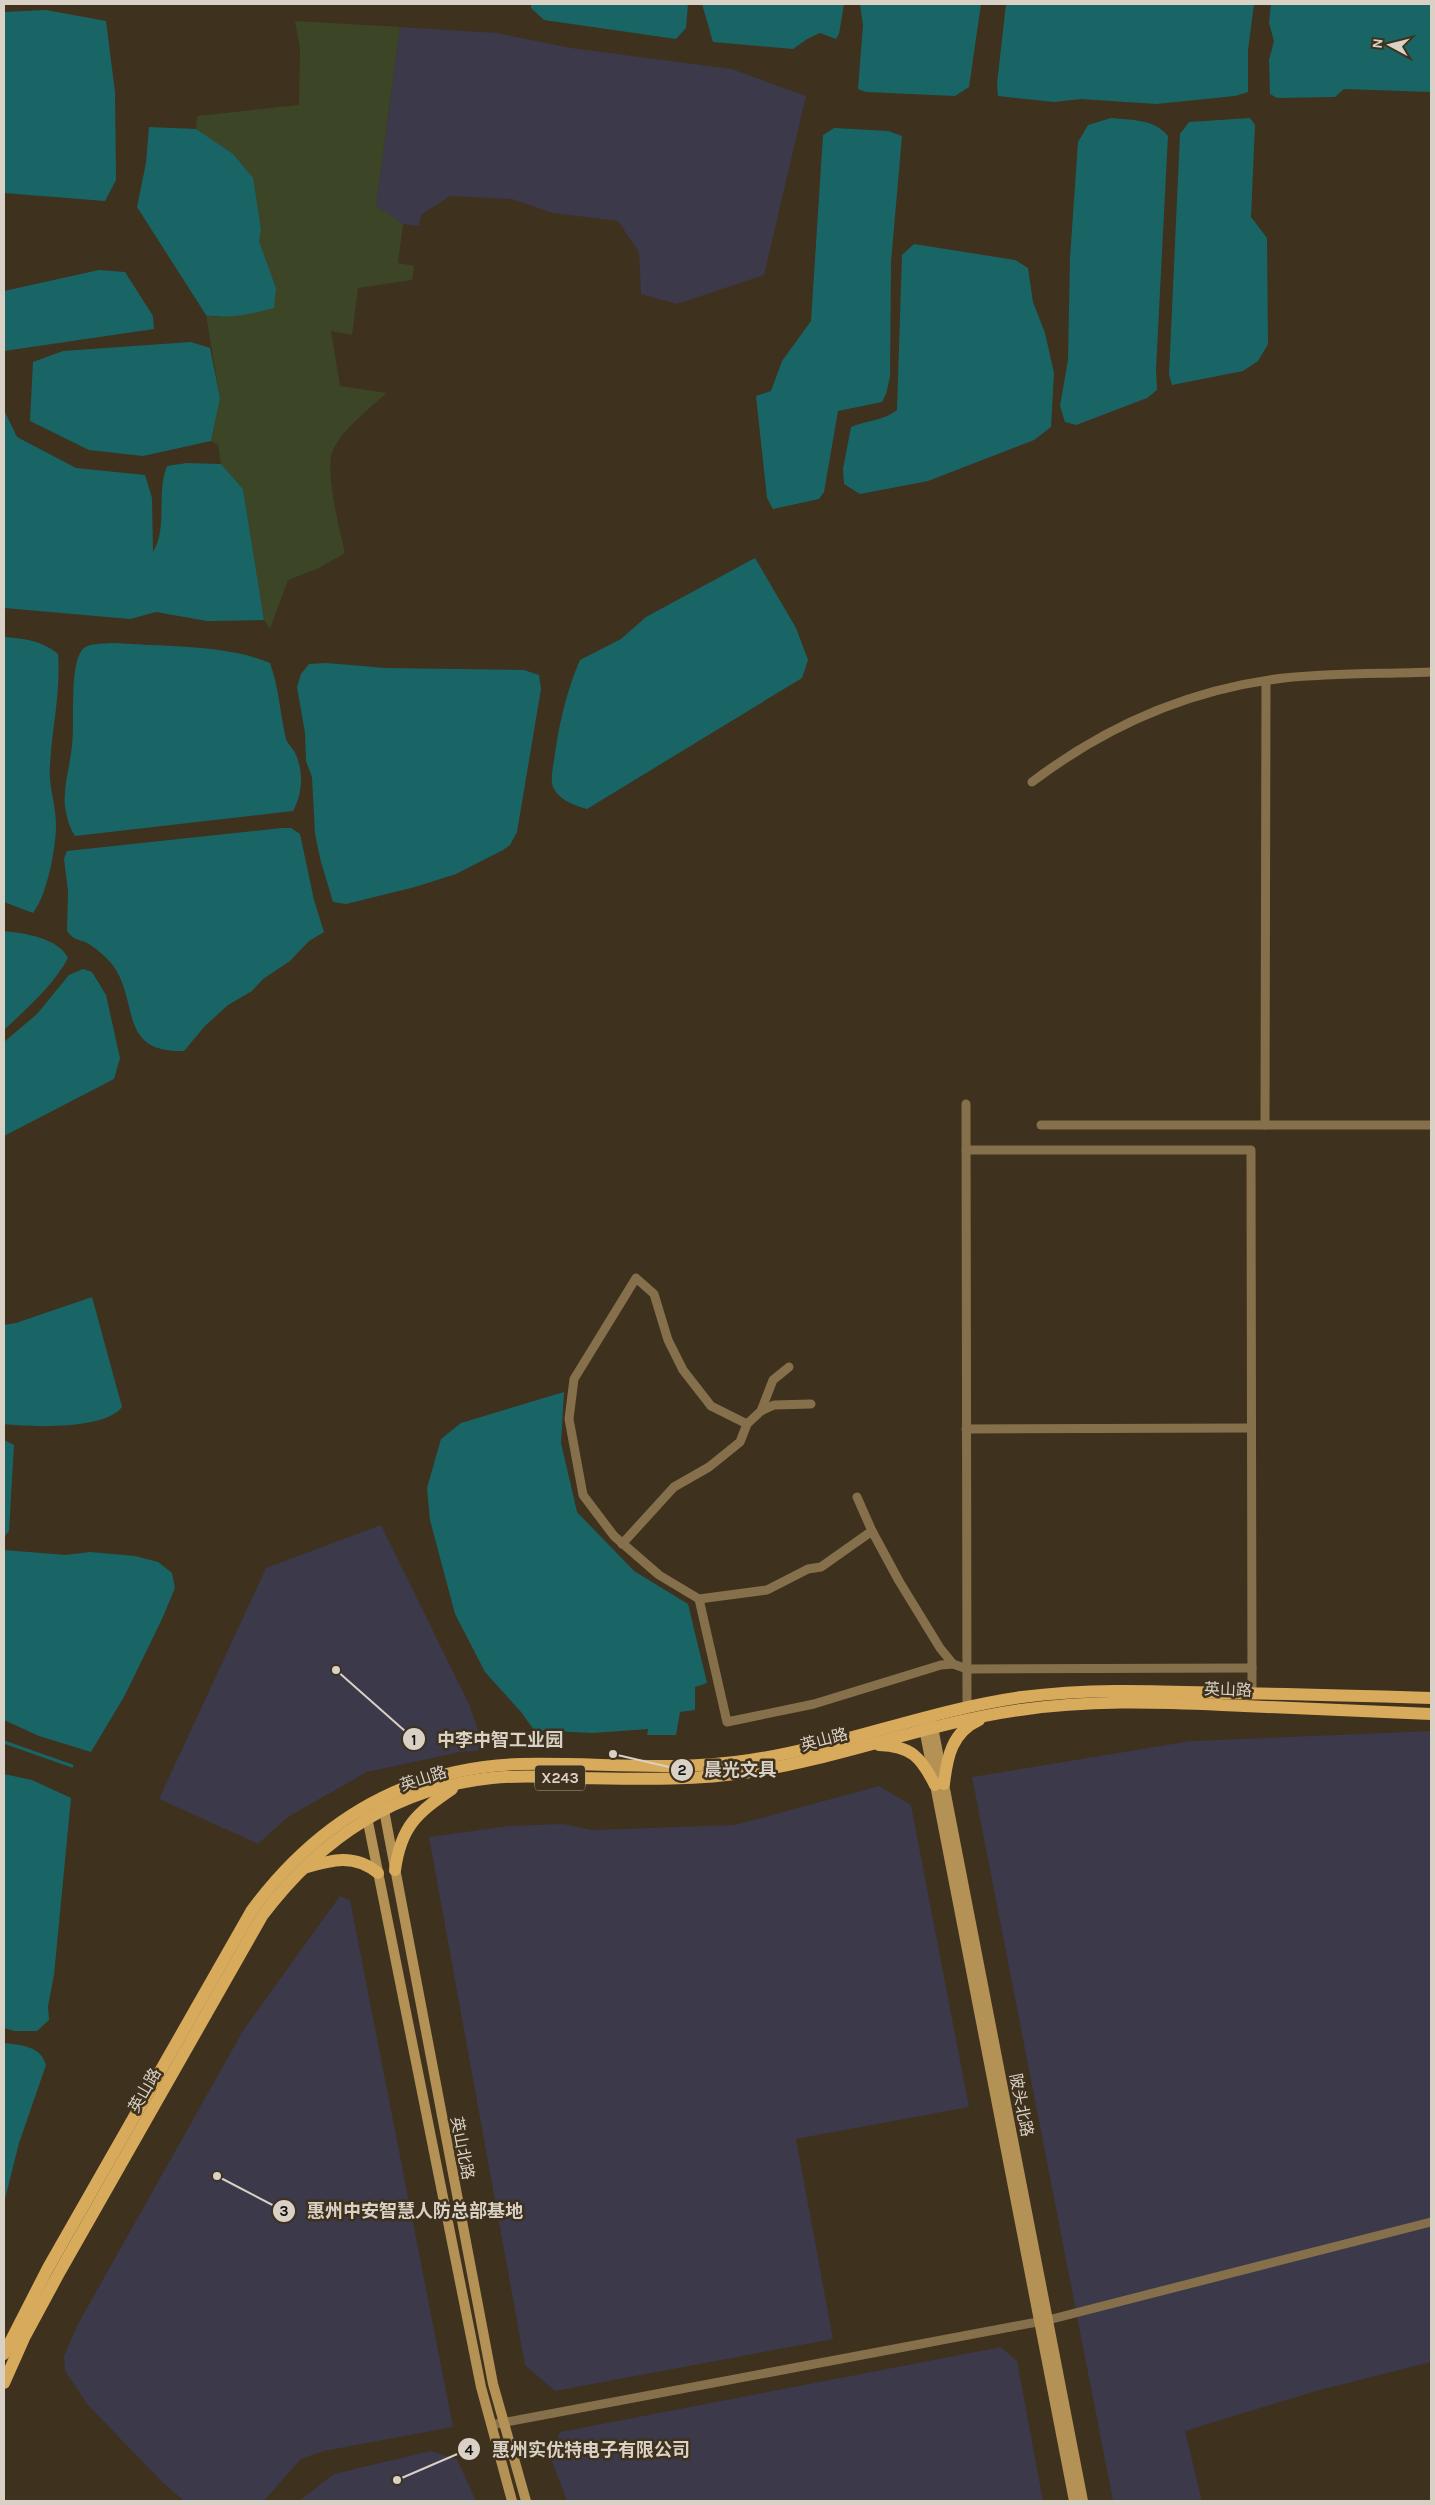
<svg xmlns="http://www.w3.org/2000/svg" width="1435" height="2505" font-family="Karla,'Noto Sans SC',sans-serif">
  <style>
    .industrial { fill: #3b394a }
    .green { fill: #3c4627 }
    .water { fill: #196566 }
    .lines { fill: none; stroke-linecap: round; stroke-linejoin: round }
    .stream { stroke: #196566; stroke-width: 3 }
    .street { stroke: #86704b; stroke-width: 9 }
    .secondary { stroke: #b49155; stroke-width: 10 }
    .primary { stroke: #d8aa5b; stroke-width: 12 }
    .labels { text-anchor: middle; stroke-width: 5; stroke-linejoin: round; paint-order: stroke }
    .shield { fill: #3e311d; stroke: #aaa193; stroke-width: 1 }
    .shield-label { font-size: 15px; font-weight: bold; fill: #d9d1c5 }
    .street-label { font-size: 16px; fill: #d9d1c5; stroke: #3e311d }
    .leader { fill: none; stroke: #d9d1c5; stroke-width: 2 }
    .callout-dot { fill: #d9d1c5; stroke: #3e311d; stroke-width: 2 }
    .mark-label { font-size: 15px; text-anchor: middle; font-weight: bold; fill: #111 }
    .callout-label { font-size: 18px; text-anchor: middle; font-weight: bold; fill: #d9d1c5; stroke: #3e311d; stroke-width: 5; stroke-linejoin: round; paint-order: stroke }
  </style>
  <rect width="100%" height="100%" fill="#3e311d"/>
  <g class="industrial">
    <polygon points="400,27 497,33 571,48 732,69 806,96 764,275 677,304 641,294 639,252 618,221 553,213 512,199 450,196 421,215 419,226 403,224 388,215 376,206"/>
    <polygon points="381,1525 469,1704 485,1750 460,1752 367,1772 288,1817 258,1844 159,1799 266,1568"/>
    <polygon points="1431,1731 1431,2362 1316,2391 1185,2431 1202,2501 1113,2501 972,1777 1191,1741"/>
    <polygon points="879,1786 911,1805 969,2107 796,2139 833,2339 555,2391 525,2365 429,1837 509,1826 563,1824 592,1830 735,1825"/>
    <polygon points="340,1896 350,1900 453,2427 324,2451 301,2459 264,2501 184,2501 162,2482 88,2405 65,2371 64,2356 78,2324 244,2029"/>
    <polygon points="1001,2347 1017,2361 1043,2501 567,2501 549,2454 560,2432"/>
    <polygon points="430,2451 457,2459 476,2501 299,2501 334,2474"/>
  </g>
  <path class="green" d="M295,21L400,27L376,206L403,224L398,263L414,266L412,280L358,288L352,335L331,331L340,386L387,393C370,408 344,428 334,448C323,466 340,531 345,553L319,568L288,580L270,629L264,620L243,489L221,464L218,445L211,441L220,398L206,315L217,317L276,288L259,241L261,230L196,129L197,116L299,105L300,49Z"/>
  <g class="water">
    <polygon points="531,4 688,4 686,28 676,39 544,20 531,8"/>
    <polygon points="702,4 844,4 839,34 836,39 820,33 807,39 793,49 713,42"/>
    <polygon points="860,4 981,4 969,87 955,96 866,92 858,89 863,25"/>
    <polygon points="1006,4 1254,4 1248,50 1248,92 1235,96 1156,104 1081,99 1054,102 998,96 997,84"/>
    <polygon points="1271,4 1431,4 1431,92 1344,89 1335,97 1277,98 1270,94 1269,60 1274,41 1269,23"/>
    <polygon points="46,10 106,21 115,92 116,180 105,201 4,193 4,12"/>
    <path d="M1111,118C1131,120 1155,119 1168,136L1156,369L1157,390L1147,398L1076,425L1065,422L1060,406L1068,360L1070,258L1078,142L1088,125Z"/>
    <polygon points="1250,118 1255,125 1251,217 1267,238 1268,344 1258,361 1243,371 1172,385 1169,375 1180,134 1189,122"/>
    <path d="M149,127L196,129L233,154L253,178L261,230L259,241L276,288L274,308C252,314 228,319 206,315L137,207L146,163Z"/>
    <polygon points="834,128 888,131 902,136 891,262 890,377 886,394 882,402 838,411 824,492 819,499 773,509 767,498 756,396 771,391 782,361 811,321 823,135"/>
    <path d="M914,244L1015,260L1028,268L1033,302L1045,333L1054,373L1051,427L1034,440L928,481L860,494L844,484L843,469L851,427C867,420 884,421 897,410L902,255Z"/>
    <polygon points="99,270 125,272 153,316 154,329 4,351 4,291"/>
    <polygon points="191,342 210,348 220,398 211,441 143,456 89,450 30,421 33,362 63,351"/>
    <path d="M4,410L17,437L76,468L145,475L152,498L153,552C168,528 156,493 167,466L187,463L221,464L243,489L264,620L207,621L156,612L130,619L4,608Z"/>
    <path d="M755,558L796,628L808,660L802,678L587,809C574,805 555,799 552,783C551,774 554,762 555,753C560,720 567,690 580,660L621,639L646,617Z"/>
    <path d="M4,637C25,639 41,640 58,654C61,691 52,728 50,765C48,785 56,804 56,825C56,848 47,895 33,913L4,902Z"/>
    <path d="M115,643C164,647 225,644 270,663C279,688 280,713 286,739C288,745 294,749 296,755C304,773 302,795 293,811L75,836C69,827 67,818 65,807C63,787 70,766 72,746C75,724 69,667 82,650C88,642 106,644 115,643Z"/>
    <polygon points="326,663 386,668 524,670 539,675 541,689 517,832 510,845 503,850 456,874 415,887 346,904 333,902 321,862 315,834 312,777 306,761 305,733 297,687 301,674 309,664"/>
    <path d="M282,828H291L300,834L314,900L324,932L309,941L290,961L263,979L252,991L228,1005L205,1026L184,1051C117,1053 140,1001 112,964C106,957 94,946 85,942C76,939 73,939 67,931L68,891L64,859L67,851Z"/>
    <path d="M4,931C23,933 59,938 68,958C52,987 28,1007 4,1030Z"/>
    <polygon points="83,969 92,972 106,995 120,1058 114,1079 4,1136 4,1042 37,1014 69,975"/>
    <path d="M92,1297L122,1407C104,1430 32,1427 4,1424V1325L16,1323Z"/>
    <polygon points="564,1392 561,1443 577,1512 634,1571 688,1604 707,1683 695,1687 695,1710 680,1712 676,1735 647,1735 648,1729 592,1733 534,1730 521,1712 485,1672 455,1614 430,1520 427,1488 441,1439 461,1423"/>
    <polygon points="4,1440 14,1445 9,1531 5,1536"/>
    <polygon points="4,1550 66,1555 90,1552 135,1556 158,1562 172,1573 175,1588 162,1619 125,1695 91,1752 39,1736 4,1720"/>
    <polygon points="4,1774 32,1780 71,1798 54,1975 48,2006 49,2020 37,2031 14,2031 4,2028"/>
    <path d="M4,2043C21,2045 41,2046 46,2065L19,2143L4,2203Z"/>
  </g>
  <g class="lines">
    <polyline class="stream" points="4,1742 72,1766"/>
    <g class="street">
      <path d="M1032,782C1106,726 1191,689 1284,678C1333,673 1382,674 1431,672"/>
      <polyline points="966,1104 967,1707"/>
      <polyline points="1041,1125 1431,1125"/>
      <polyline points="1265,1125 1266,681"/>
      <polyline points="966,1150 1251,1150 1252,1693"/>
      <polyline points="789,1367 773,1380 761,1411 747,1424 711,1406 683,1370 668,1340 654,1294 636,1278 574,1379 569,1419 583,1495 614,1536 659,1575 699,1599 767,1590 808,1569 821,1567 872,1531"/>
      <polyline points="761,1411 774,1405 811,1404"/>
      <polyline points="966,1429 1251,1428"/>
      <polyline points="857,1497 872,1531 899,1581 940,1648 953,1664 967,1669 1252,1668"/>
      <polyline points="622,1544 674,1487 709,1467 740,1442 747,1424"/>
      <polyline points="699,1599 727,1722 814,1704 941,1665 953,1664"/>
      <polyline points="491,2425 1048,2320 1431,2222"/>
    </g>
    <g class="secondary">
      <polyline points="932,1722 1083,2501"/>
      <polyline points="923,1723 1074,2501"/>
      <polyline points="383,1805 493,2384 526,2501"/>
      <polyline points="366,1812 481,2387 512,2501"/>
    </g>
    <g class="primary">
      <path d="M879,1745C911,1746 921,1757 935,1785"/>
      <path d="M944,1784C947,1757 952,1732 979,1720"/>
      <path d="M304,1868C331,1860 354,1853 378,1873"/>
      <path d="M395,1870C401,1826 417,1813 452,1789"/>
      <path d="M4,2354L48,2268L252,1910C319,1820 407,1768 520,1764C597,1762 673,1772 750,1760C842,1746 929,1710 1022,1697C1090,1688 1158,1691 1226,1693C1295,1694 1363,1696 1431,1698"/>
      <path d="M4,2383L24,2338L59,2273L262,1916C319,1840 395,1788 492,1778C521,1775 549,1777 578,1778C636,1779 693,1781 750,1772C841,1758 928,1723 1020,1710C1087,1700 1154,1702 1222,1705C1292,1708 1362,1711 1431,1714"/>
    </g>
  </g>
  <g class="labels">
    <rect class="shield" x="535" y="1765.5" width="50" height="25" rx="4"/>
    <g class="shield-label">
      <text x="560" y="1783">X243</text>
    </g>
    <g class="street-label">
      <text transform="translate(1228 1689) rotate(2)" y="6">英山路</text>
      <text transform="translate(824 1739) rotate(-15)" y="6">英山路</text>
      <text transform="translate(423 1778) rotate(-18)" y="6">英山路</text>
      <text transform="translate(144 2090) rotate(-60)" y="6">英山路</text>
      <text transform="translate(1022 2105) rotate(79)" y="6">陂头北路</text>
      <text transform="translate(463 2148) rotate(79)" y="6">英山北路</text>
    </g>
  </g>
  <path class="leader" d="M336 1670L414 1739M613 1754L682 1770M217 2176L284 2211M397 2480L469 2449"/>
  <g class="callout-dot">
    <circle cx="336" cy="1670" r="5"/>
    <circle cx="613" cy="1754" r="5"/>
    <circle cx="217" cy="2176" r="5"/>
    <circle cx="397" cy="2480" r="5"/>
    <circle cx="414" cy="1739" r="12"/>
    <circle cx="682" cy="1770" r="12"/>
    <circle cx="284" cy="2211" r="12"/>
    <circle cx="469" cy="2449" r="12"/>
  </g>
  <g class="mark-label">
    <text x="414" y="1745">1</text>
    <text x="682" y="1775">2</text>
    <text x="284" y="2216">3</text>
    <text x="469" y="2455">4</text>
  </g>
  <g class="callout-label">
    <text x="500" y="1746">中李中智工业园</text>
    <text x="740" y="1776">晨光文具</text>
    <text x="415" y="2217">惠州中安智慧人防总部基地</text>
    <text x="591" y="2456">惠州实优特电子有限公司</text>
  </g>
  <rect width="1435" height="2505" fill="none" stroke="#d9d1c5" stroke-width="10"/>
  <g transform="translate(1390 45) rotate(277)" stroke="#3e311d" stroke-width="4" paint-order="stroke">
  <path d="M0-4L9 19L0 12L-9 19Z" fill="#d9d1c5"/>
  <text y="-8" font-size="14" font-weight="bold" text-anchor="middle" fill="#d9d1c5">N</text>
  </g>
</svg>
